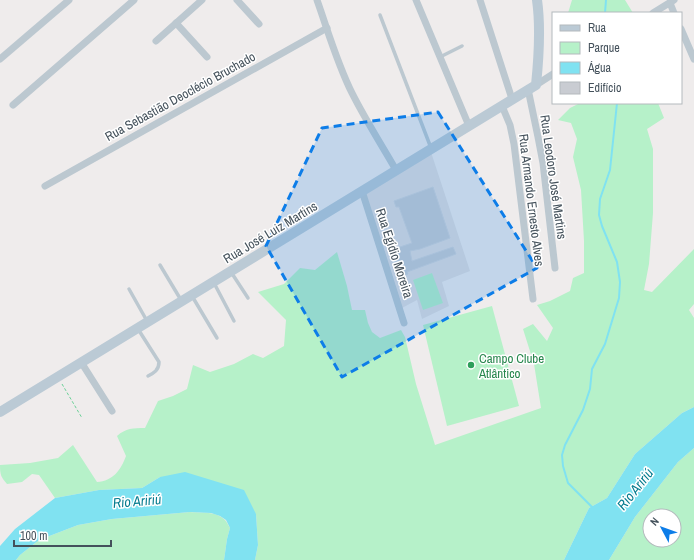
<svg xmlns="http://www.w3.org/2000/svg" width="694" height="560" font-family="'Archivo Narrow',sans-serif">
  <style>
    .education { fill: #e0ddde }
    .green { fill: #b6f1c9; fill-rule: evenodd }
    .water { fill: #80e2f1 }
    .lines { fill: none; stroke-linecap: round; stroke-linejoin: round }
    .stream { stroke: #80e2f1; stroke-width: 2 }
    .building { fill: #c9ccd2; stroke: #d0d3d9 }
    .path { stroke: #6cd198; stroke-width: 1; stroke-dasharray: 3 2; stroke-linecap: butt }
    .service { stroke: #bcc8d0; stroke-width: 3.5 }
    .minor { stroke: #bcc8d0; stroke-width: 7 }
    .secondary { stroke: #bbcad5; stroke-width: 10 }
    .marked { fill: #0d7de8; fill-opacity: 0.2; stroke: #0d7de8; stroke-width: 3; stroke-dasharray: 8 5; stroke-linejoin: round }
    .leisure-dot { fill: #2e9e5b; stroke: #fff; stroke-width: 1.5 }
    .labels { text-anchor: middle; stroke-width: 3; stroke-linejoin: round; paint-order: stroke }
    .street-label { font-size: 13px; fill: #44515b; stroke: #fff }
    .leisure-label { font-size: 13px; fill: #27864d; stroke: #fff; text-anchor: start }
    .water-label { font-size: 14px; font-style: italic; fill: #067c8f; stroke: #fff }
  </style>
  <rect width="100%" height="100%" fill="#efecec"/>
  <polygon class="education" points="431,152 470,271 442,282 449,306 422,319 417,300 402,308 364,194"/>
  <g class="green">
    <polygon points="572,0 625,0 633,13 568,13"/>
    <path d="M580,103H658L664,118L647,129L653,149V213L649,264L644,290L652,292L694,249V304L689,310L694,318V407L682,413L635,454L607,498L589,508L564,560H255L258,545L256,514L160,477L142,488L99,490L55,498L39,475L32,474L22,482L7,484C1,477 0,475 0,465L30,463L58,458L73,445L97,482C113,481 121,470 126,456L117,436C126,428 133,428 145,428L158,401L173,396L187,389L193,365L210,372L234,364L253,354L263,358L284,346L286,320L258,292L284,284L300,268L315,270L337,252L347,286L352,310H365L368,323L372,332L380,338L401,330L405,337L416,384L435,445L541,408L534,364L523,329L533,324L547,341L553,328L537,305L550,301L570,291L573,278L584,273V241L581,190L573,157L577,139L571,123L558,120L570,108Z"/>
    <polygon points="432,273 443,303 423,310 413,280"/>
    <polygon points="492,306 519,406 447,426 423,325"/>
    <path d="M694,448V560H609L635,517L678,462ZM650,516H674V540H650Z"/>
    <path d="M190,512C201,513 216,511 225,520C227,522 228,525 230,528L227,539L224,560H16L20,555L39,540L78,525L112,519Z"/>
  </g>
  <g class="water">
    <polygon points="694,407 694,448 678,462 635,517 609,560 564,560 589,508 607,498 635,454 682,413"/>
    <polygon points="185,472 244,490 256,514 258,545 255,560 224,560 227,539 230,528 226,520 220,516 211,513 190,512 112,519 78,525 39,540 20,555 16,560 0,560 0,546 15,529 55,498 99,490 142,488 160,477"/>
  </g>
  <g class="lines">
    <g class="stream">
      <polyline points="605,13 606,0"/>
      <polyline points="593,508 568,483 563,466 562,455 565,445 583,410 590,389 592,369 605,344 619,298 620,282 617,262 602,226 599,215 600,199 610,170 617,103"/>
    </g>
  </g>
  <polygon class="building" points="433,187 450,238 420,249 410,251 412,261 453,247 456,254 407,272 408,274 399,276 391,250 412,243 399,207 396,207 394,201"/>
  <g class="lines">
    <polyline class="path" points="62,384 82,418"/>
    <g class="service">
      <polyline points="380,15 431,148"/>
      <polyline points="440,57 462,46"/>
      <polyline points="160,265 181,300"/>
      <polyline points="231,272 248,298"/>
      <polyline points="214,283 234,321"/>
      <polyline points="129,289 147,321"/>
      <polyline points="192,296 217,338"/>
      <path d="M138,329L159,362C159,370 154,373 148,376"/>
    </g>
    <g class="minor">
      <polyline points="237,0 259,24"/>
      <path d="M317,0C328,31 337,63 352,93C365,119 381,144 396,170"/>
      <polyline points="416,0 469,126"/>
      <polyline points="480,0 512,99"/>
      <polyline points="670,3 674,13"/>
      <polyline points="653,13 674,0"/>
      <polyline points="176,23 207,57"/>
      <polyline points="681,29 694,59"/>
      <polyline points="156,41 202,0"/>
      <polyline points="0,59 69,0"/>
      <polyline points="536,85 553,74"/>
      <polyline points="528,89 538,137 543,163 555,268"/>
      <polyline points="13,105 134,0"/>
      <polyline points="502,106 510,125 514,144 533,299"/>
      <polyline points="45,186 327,28"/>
      <polyline points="362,191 404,323"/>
      <polyline points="81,362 112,411"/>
    </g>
    <path class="secondary" d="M0,412L536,85C539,56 541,28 537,0"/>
  </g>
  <path class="marked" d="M438,112L537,268L342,377L266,246L322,128Z"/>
  <circle class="leisure-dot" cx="471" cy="365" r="4"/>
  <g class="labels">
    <g class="street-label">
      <text transform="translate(180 96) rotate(-29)" y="5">Rua Sebastião Deoclécio Bruchado</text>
      <text transform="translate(554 177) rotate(82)" y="5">Rua Leodoro José Martins</text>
      <text transform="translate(532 200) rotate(83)" y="5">Rua Armando Ernesto Alves</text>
      <text transform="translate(270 232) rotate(-31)" y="5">Rua José Luiz Martins</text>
      <text transform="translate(395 253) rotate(72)" y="5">Rua Egídio Moreira</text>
    </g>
    <g class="leisure-label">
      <text x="479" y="363">Campo Clube<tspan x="479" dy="15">Atlântico</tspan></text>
    </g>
    <g class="water-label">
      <text transform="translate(635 489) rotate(-51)" y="5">Rio Aririú</text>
      <text transform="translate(137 501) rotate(-5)" y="5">Rio Aririú</text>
    </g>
  </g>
  <rect x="552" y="12" width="130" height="92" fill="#ffffff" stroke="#b4b9bd"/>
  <rect x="560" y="25" width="20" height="6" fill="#bbcad5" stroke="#b4b9bd"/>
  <text x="588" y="32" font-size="12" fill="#44515b">Rua</text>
  <rect x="560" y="42" width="20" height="12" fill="#b6f1c9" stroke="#b4b9bd"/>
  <text x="588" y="52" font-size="12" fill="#44515b">Parque</text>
  <rect x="560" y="62" width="20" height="12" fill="#80e2f1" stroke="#b4b9bd"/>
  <text x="588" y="72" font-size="12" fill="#44515b">Água</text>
  <rect x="560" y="82" width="20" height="12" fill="#c9ccd2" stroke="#b4b9bd"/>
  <text x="588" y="92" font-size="12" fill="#44515b">Edifício</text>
  <g transform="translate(662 528) rotate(311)"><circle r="19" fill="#ffffff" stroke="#b4b9bd"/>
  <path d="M0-3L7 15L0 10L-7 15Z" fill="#0d7de8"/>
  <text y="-6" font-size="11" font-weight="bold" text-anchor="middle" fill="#44515b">N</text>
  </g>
  <path d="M14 540v6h97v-6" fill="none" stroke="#44515b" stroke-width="2"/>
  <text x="20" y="540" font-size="12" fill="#44515b" stroke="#ffffff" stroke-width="3" paint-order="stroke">100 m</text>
</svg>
